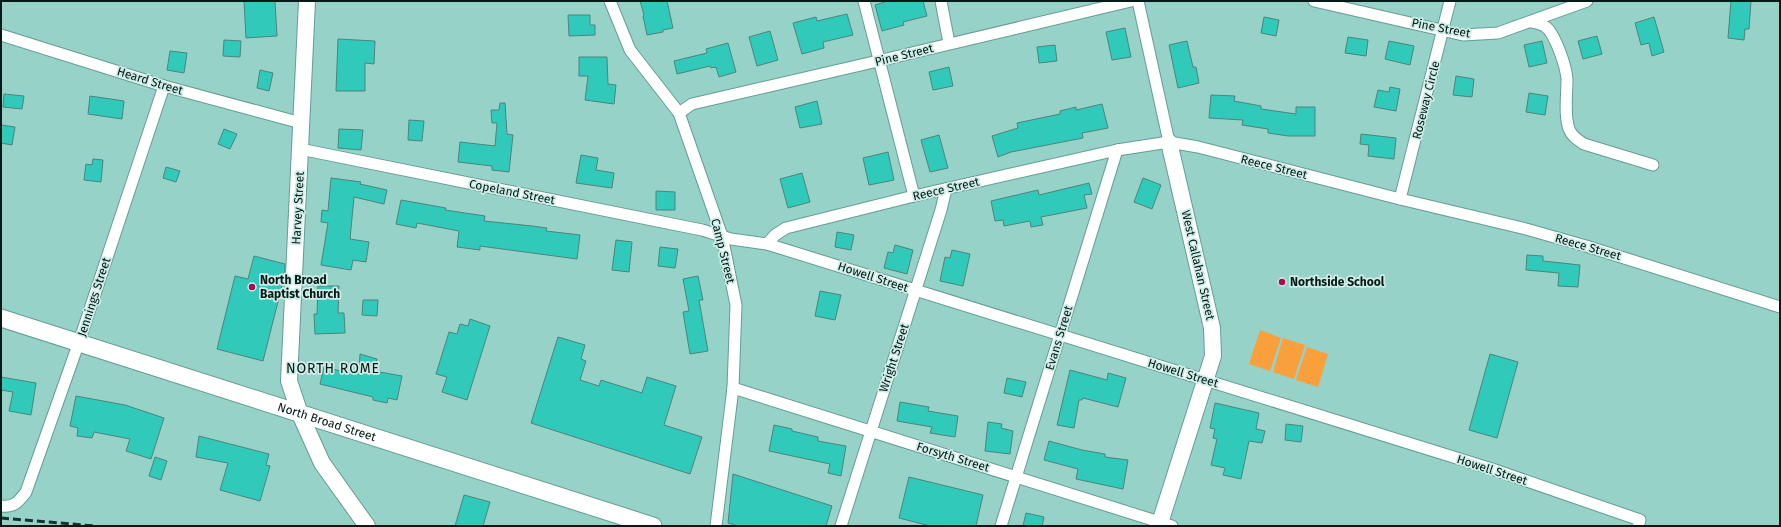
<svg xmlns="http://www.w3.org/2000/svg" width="1781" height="527" font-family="'Fira Sans',sans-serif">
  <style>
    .green { fill: #f99f3c }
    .building { fill: #31c9b9; stroke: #4b857d }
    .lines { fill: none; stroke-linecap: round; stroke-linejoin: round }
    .street-casing { stroke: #639d95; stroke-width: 13 }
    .secondary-casing { stroke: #639d95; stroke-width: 18 }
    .primary-casing { stroke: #639d95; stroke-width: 19 }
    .street { stroke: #fff; stroke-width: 11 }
    .secondary { stroke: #fff; stroke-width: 16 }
    .primary { stroke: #fff; stroke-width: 17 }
    .rail { stroke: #16322e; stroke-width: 3; stroke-dasharray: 8 4; stroke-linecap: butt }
    .poi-dot { fill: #a40f4e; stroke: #cfece7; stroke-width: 1.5 }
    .labels { text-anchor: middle; stroke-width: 3.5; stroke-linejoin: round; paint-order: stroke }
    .street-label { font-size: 12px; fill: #031a17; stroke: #cfece7 }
    .poi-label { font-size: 12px; font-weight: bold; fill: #031a17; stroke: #cfece7; text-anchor: start }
    .quarter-label { font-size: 14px; letter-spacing: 1px; fill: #031a17; stroke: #cfece7 }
  </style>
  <rect width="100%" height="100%" fill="#97d2c9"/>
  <g class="green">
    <polygon points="1260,330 1281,338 1270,371 1249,364"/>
    <polygon points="1283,338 1305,345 1294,379 1273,372"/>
    <polygon points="1307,347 1328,354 1318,387 1296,380"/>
  </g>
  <g class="building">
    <polygon points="244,1 275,1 277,36 246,38"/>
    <polygon points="640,1 667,1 673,28 663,30 663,32 647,35 643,16 644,15"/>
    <polygon points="888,1 923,1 927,16 903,22 904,25 882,31 875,5"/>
    <polygon points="1731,1 1751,1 1749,29 1745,29 1744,40 1728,38"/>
    <polygon points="847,14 853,35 823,42 824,48 802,54 793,23 816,17 817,21"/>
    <polygon points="568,15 590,15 590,25 595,25 595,35 569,36"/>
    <polygon points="1264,17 1279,20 1276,36 1261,33"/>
    <polygon points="1654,17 1664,52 1652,56 1649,43 1641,45 1635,23"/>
    <polygon points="1125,28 1131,57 1112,60 1106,32"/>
    <polygon points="770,31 778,60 757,66 749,37"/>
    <polygon points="1597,36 1602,54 1583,59 1578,41"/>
    <polygon points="1348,37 1368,40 1366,56 1345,53"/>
    <polygon points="338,39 375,41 374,64 365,63 365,91 336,91"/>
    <polygon points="224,40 241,41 240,57 223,56"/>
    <polygon points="1187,41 1193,67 1196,67 1199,83 1178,88 1169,45"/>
    <polygon points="1389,41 1414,46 1410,65 1385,59"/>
    <polygon points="1542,41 1547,63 1529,67 1524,45"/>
    <polygon points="728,43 736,72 719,77 716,67 711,68 710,66 677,74 674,61 707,53 706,49"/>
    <polygon points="1055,45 1057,61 1039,63 1037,47"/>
    <polygon points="170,51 187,53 184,73 167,70"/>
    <polygon points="579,57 607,57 608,84 616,85 614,104 585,100 588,76 579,76"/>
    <polygon points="949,67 953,86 933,90 929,72"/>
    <polygon points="260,70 273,73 269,91 257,88"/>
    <polygon points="1456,76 1474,79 1472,97 1453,95"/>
    <polygon points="1390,87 1400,89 1396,111 1374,107 1378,90 1389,92"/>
    <polygon points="1529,93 1548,96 1545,115 1526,112"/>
    <polygon points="4,94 24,96 22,109 3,107"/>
    <polygon points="1211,95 1235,96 1234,101 1261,106 1261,109 1296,114 1296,107 1315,107 1315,136 1288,136 1268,133 1268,129 1242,125 1243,120 1209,118"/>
    <polygon points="90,96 124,101 122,119 88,114"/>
    <polygon points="817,101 822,124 800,128 795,107"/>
    <polygon points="500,103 505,103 507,134 513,135 509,172 492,170 492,166 458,162 460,142 495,146 497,123 492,123 491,110 499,110"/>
    <polygon points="1102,104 1108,128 1082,133 1083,138 1011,152 998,157 992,136 1018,128 1017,123 1060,114 1060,111 1076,107 1076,110"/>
    <polygon points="409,120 424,121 422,141 408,140"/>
    <polygon points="1,125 15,127 12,145 1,143"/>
    <polygon points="224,129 237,134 230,149 218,144"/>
    <polygon points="339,129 363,130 361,150 338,148"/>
    <polygon points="1361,134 1396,138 1394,159 1368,156 1369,145 1360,144"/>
    <polygon points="939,135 948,168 930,172 921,140"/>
    <polygon points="888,152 894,180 869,185 863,158"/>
    <polygon points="581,155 598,158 596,170 614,173 612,188 576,183"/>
    <polygon points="93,159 103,160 101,182 84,180 86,164 92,165"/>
    <polygon points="166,167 180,171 176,182 163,178"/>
    <polygon points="802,173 810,202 788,208 780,179"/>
    <polygon points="331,178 361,182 360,184 387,190 384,204 354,197 350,239 369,242 366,262 353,260 351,270 321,265 328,223 321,222 322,210 328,211"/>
    <polygon points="1143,178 1161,185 1152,209 1134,202"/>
    <polygon points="1089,183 1092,194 1084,195 1087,208 1041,217 1043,225 1031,227 1030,221 1004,226 1003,220 995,221 991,201 1038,190 1039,195"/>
    <polygon points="656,191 675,192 675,210 656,210"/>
    <polygon points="401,200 446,208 445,210 485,216 484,221 532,226 547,228 546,231 580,235 577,259 480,246 480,250 457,247 459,231 417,223 416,228 396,224"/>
    <polygon points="837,232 854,235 851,250 835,247"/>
    <polygon points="616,240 632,242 629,272 612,270"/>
    <polygon points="895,245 913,250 907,274 884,268 888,252 893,253"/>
    <polygon points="660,247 678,249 675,268 658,266"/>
    <polygon points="952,250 970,254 963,286 940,281 945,257 950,258"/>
    <polygon points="1527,255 1543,256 1543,261 1580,265 1578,287 1558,286 1559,273 1526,270"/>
    <polygon points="254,256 285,264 285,274 263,361 217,349 235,276 248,279"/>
    <polygon points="698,276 703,300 699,300 708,351 690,354 683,312 689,311 683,279"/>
    <polygon points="318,286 339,286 338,313 344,313 345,333 315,334 314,314 317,314"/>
    <polygon points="820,291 841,295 835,320 815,316"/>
    <polygon points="363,300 378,300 377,316 362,315"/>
    <polygon points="470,319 490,326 467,400 442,392 447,377 436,374 449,332 457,334 460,324 468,326"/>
    <polygon points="558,337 585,345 581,359 586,361 580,380 599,386 601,380 642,393 647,377 676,386 664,425 702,437 690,474 531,423"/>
    <polygon points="360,354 377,359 374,371 402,376 397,400 388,398 387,403 373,400 373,397 320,384 324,367 349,373 349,371 359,371"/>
    <polygon points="1490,354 1518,362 1497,438 1469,430"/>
    <polygon points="1070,370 1107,380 1108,373 1126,378 1118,407 1083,398 1082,400 1079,400 1074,428 1057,425"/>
    <polygon points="1,377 36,383 31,415 9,411 13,392 1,390"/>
    <polygon points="1007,378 1026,382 1022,397 1004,393"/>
    <polygon points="76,396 125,405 164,418 151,459 126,451 130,439 94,432 92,438 77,436 78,428 70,426"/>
    <polygon points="900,402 929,407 928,411 958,416 955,437 930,433 932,427 897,421"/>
    <polygon points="1215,403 1259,413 1256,429 1265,431 1262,443 1249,441 1241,479 1223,475 1225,468 1211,465 1217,439 1213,438 1215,429 1210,428"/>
    <polygon points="988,422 1002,424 1001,428 1013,431 1010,454 985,451"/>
    <polygon points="1286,424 1303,426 1301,442 1285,440"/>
    <polygon points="774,425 792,429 792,431 818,437 818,441 846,446 841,476 828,473 830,464 769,451"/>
    <polygon points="199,436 269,454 266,465 270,466 260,501 220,490 228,463 196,457"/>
    <polygon points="1049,441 1082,450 1105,454 1105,457 1128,460 1123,489 1076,479 1078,469 1044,460"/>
    <polygon points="155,457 167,461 161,480 149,476"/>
    <polygon points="733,474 832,506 826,526 738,526 728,523"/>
    <polygon points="909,477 983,495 976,526 930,526 899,518"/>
    <polygon points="464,495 490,502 483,526 455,526"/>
    <polygon points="1026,513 1044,517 1042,526 1023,526"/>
  </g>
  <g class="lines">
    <defs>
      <g id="street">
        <polyline points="610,1 630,50 679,113 722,236 736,305 733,388 716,526"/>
        <polyline points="864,1 914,196"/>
        <polyline points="941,1 949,43"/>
        <polyline points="1138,1 1169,142"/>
        <polyline points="1314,1 1463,35 1498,33 1587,1"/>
        <path d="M1532,22C1538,23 1545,25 1549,30C1557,41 1566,66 1567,79C1567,95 1564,115 1569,129C1572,137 1578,140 1584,144L1653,165"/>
        <polyline points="1,35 164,86 301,123"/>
        <polyline points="679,113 692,104 878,61 1131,1"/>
        <polyline points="300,149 702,230 731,239 767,244 1492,469 1640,520 1638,526"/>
        <polyline points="1400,199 1450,1"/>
        <polyline points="767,244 775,235 786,228 914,196 1117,150 1169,142 1198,147 1400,199 1526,229 1586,246 1780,307"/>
        <polyline points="733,388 1172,526"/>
        <path d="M1,506C14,508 19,501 26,492L79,342L164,86"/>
        <polyline points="841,526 941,210 946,189"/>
        <polyline points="1001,526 1117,150"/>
      </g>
      <g id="secondary">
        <polyline points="307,1 289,381 300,414 322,463 367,526"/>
        <polyline points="1159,526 1213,356 1212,328 1169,142"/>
      </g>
      <g id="primary">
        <path id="s1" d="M1,318L653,526"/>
      </g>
    </defs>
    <use href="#street" class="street-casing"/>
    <use href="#secondary" class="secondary-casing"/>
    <use href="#primary" class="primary-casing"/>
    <use href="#street" class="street"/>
    <use href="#secondary" class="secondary"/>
    <use href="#primary" class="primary"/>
    <polyline class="rail" points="1,518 95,526"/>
  </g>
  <g class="poi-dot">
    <circle cx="1282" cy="282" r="4"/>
    <circle cx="252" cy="287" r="4"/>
  </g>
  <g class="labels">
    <g class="street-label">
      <text transform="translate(1441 28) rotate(11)" y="4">Pine Street</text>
      <text transform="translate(904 55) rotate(-14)" y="4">Pine Street</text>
      <text transform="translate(150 81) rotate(17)" y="4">Heard Street</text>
      <text transform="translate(1426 100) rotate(-76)" y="4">Roseway Circle</text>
      <text transform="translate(1274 167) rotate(14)" y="4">Reece Street</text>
      <text transform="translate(946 189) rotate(-13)" y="4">Reece Street</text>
      <text transform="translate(512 192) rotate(11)" y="4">Copeland Street</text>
      <text transform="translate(298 208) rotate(-87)" y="4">Harvey Street</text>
      <text transform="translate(1588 247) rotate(16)" y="4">Reece Street</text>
      <text transform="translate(723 251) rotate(76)" y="4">Camp Street</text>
      <text transform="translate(1198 265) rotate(77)" y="4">West Callahan Street</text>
      <text transform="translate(873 277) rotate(18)" y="4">Howell Street</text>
      <text transform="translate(94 297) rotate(-72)" y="4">Jennings Street</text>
      <text transform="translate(1059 338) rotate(-73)" y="4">Evans Street</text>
      <text transform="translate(894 358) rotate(-72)" y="4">Wright Street</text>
      <text transform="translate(1183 373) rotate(17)" y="4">Howell Street</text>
      <text dy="4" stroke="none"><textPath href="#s1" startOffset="342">North Broad Street</textPath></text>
      <text transform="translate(953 457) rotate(17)" y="4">Forsyth Street</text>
      <text transform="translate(1492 470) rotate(18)" y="4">Howell Street</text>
    </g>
    <g class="poi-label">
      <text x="260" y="284">North Broad<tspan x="260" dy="14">Baptist Church</tspan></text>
      <text x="1290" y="286">Northside School</text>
    </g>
    <g class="quarter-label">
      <text x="333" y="373">NORTH ROME</text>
    </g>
  </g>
  <rect width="1781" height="527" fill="none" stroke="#031a17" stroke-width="4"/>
</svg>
